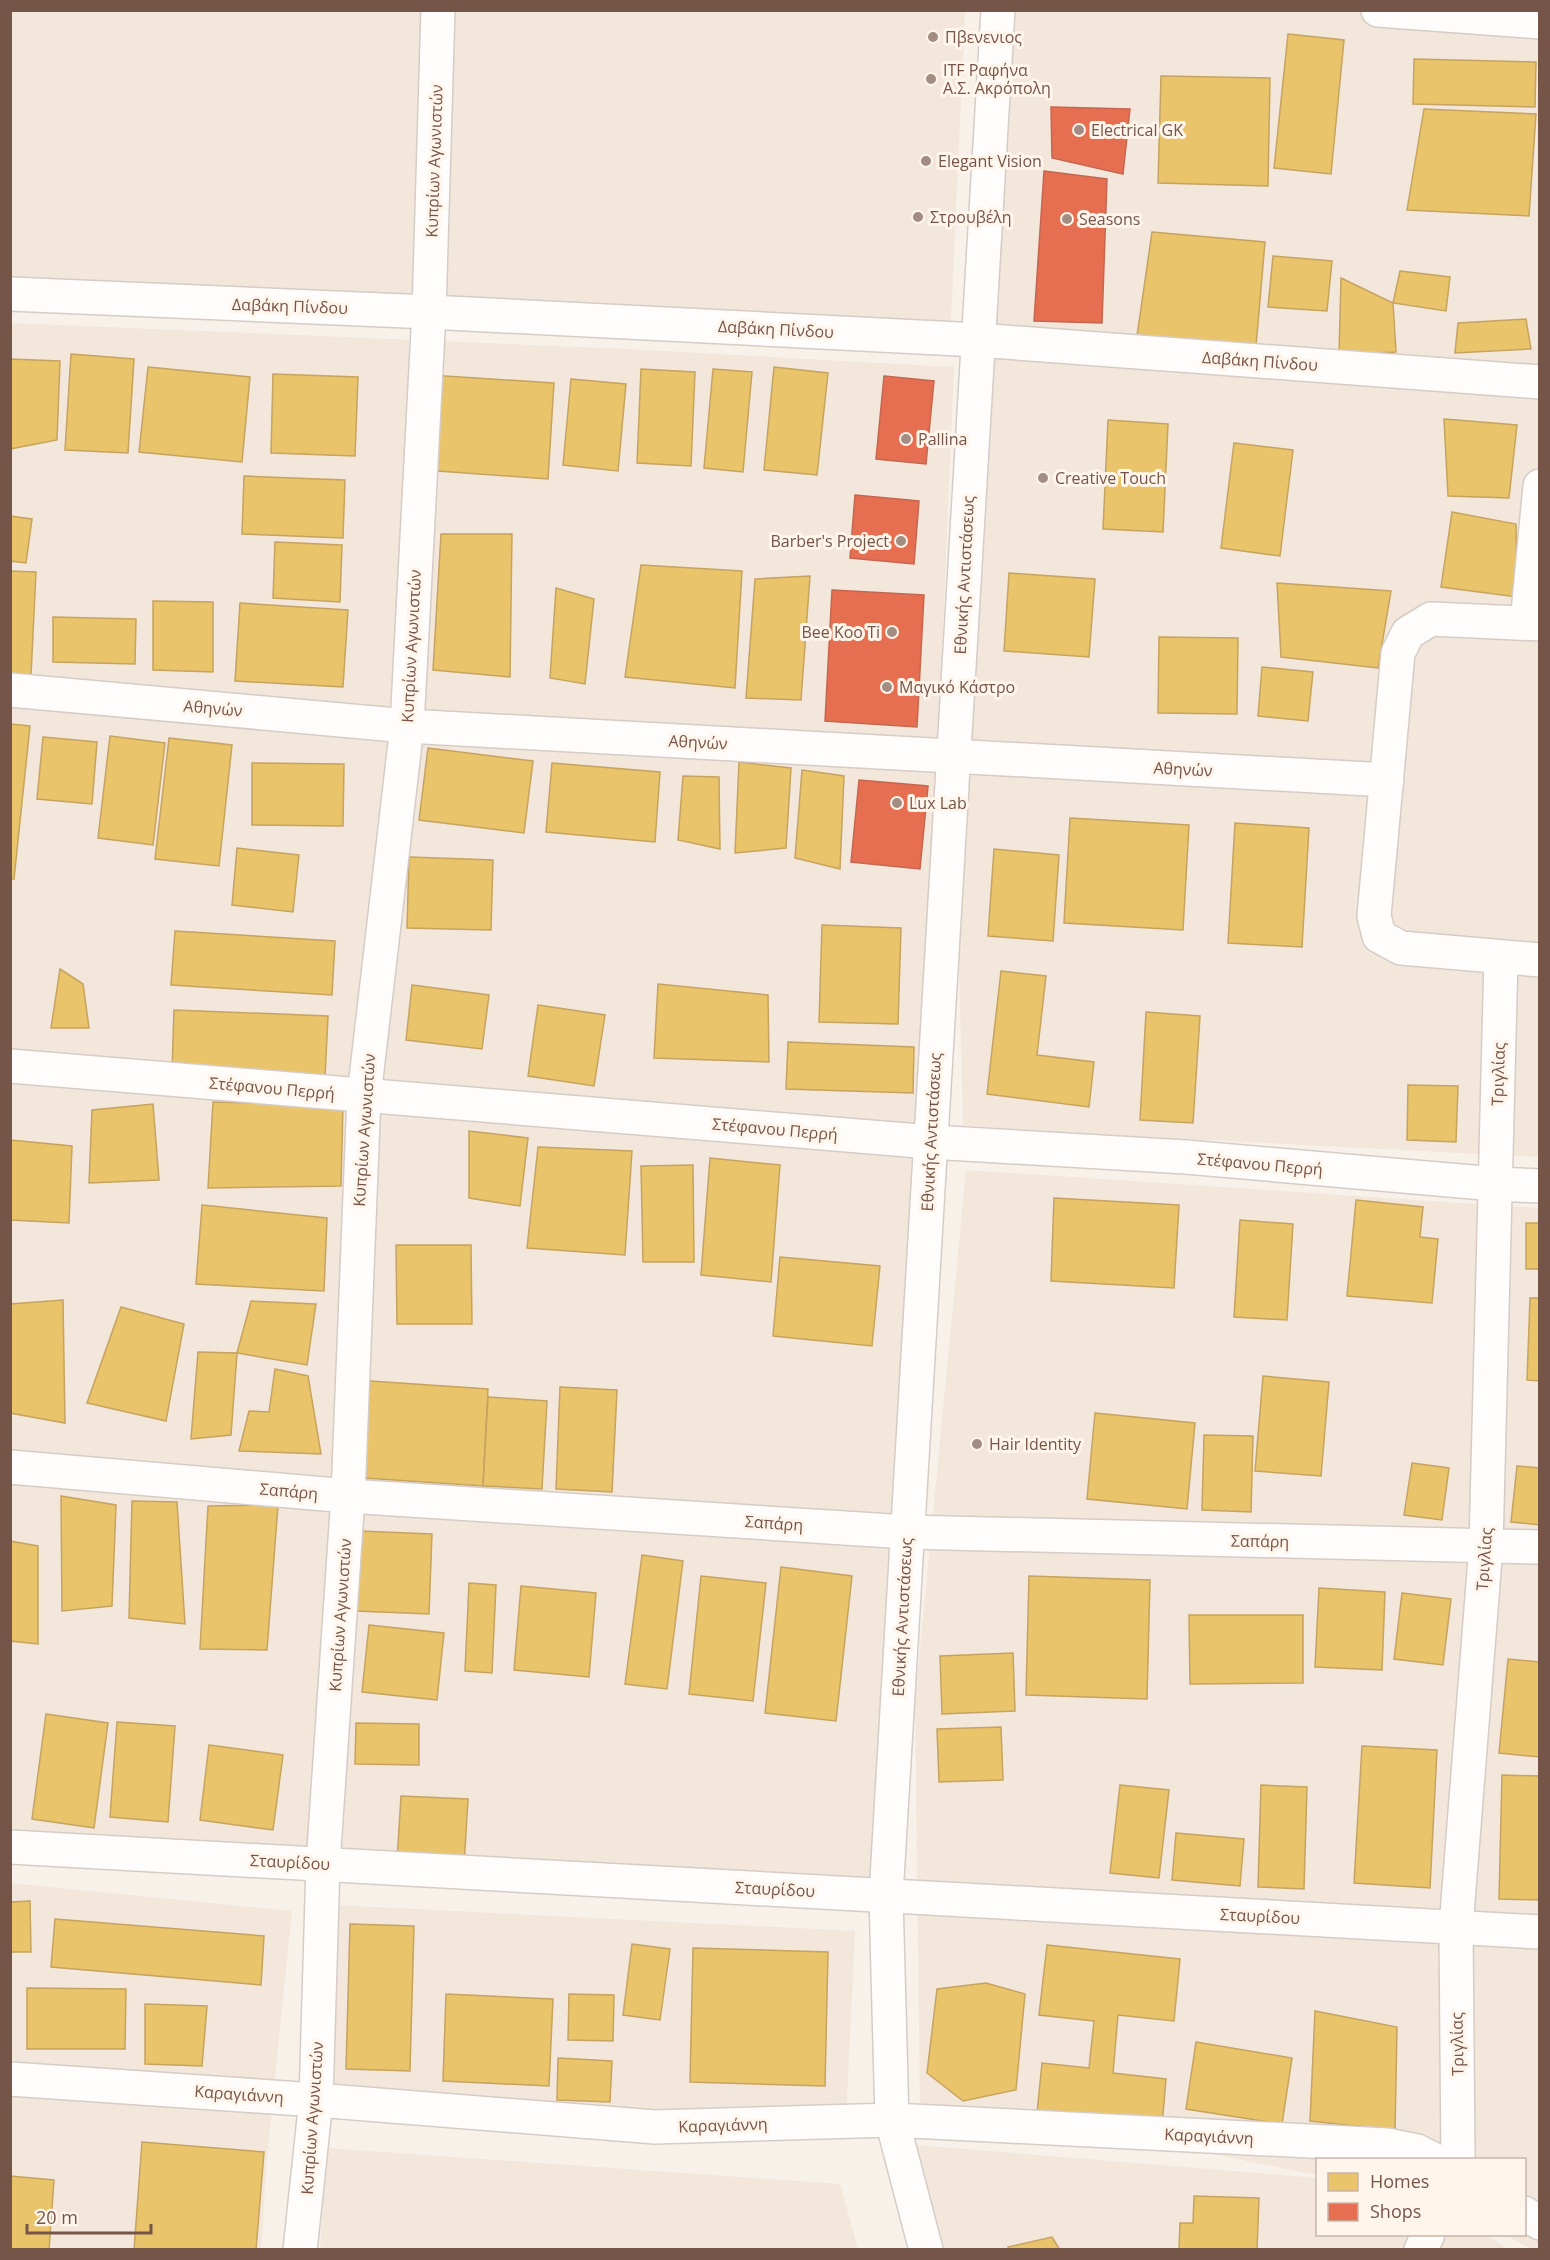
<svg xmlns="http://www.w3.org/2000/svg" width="1550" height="2260" font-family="'Open Sans',sans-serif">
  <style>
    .residential { fill: #f3e6da }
    .homes { fill: #e9c46a; stroke: #c6a360; stroke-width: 1.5 }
    .shops { fill: #e76f51; stroke: #c5674f; stroke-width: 1.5 }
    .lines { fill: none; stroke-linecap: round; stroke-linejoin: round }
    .minor-casing { stroke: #d6ccc6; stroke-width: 36 }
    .minor { stroke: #fefdfc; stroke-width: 33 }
    .poi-dot { fill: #a38c81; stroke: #fff5ea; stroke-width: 2 }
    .labels { text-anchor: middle; stroke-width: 6; stroke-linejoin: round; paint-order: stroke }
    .poi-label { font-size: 16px; fill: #765549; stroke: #fff5ea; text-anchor: start }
    .street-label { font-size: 16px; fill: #765549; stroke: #fff5ea }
  </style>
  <rect width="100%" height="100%" fill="#f7f1ea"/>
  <g class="residential">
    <polygon points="10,11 965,11 950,342 11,282"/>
    <polygon points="1012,11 1539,11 1539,1157 1073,1133 963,1125 958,924"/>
    <polygon points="10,323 628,349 954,367 919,1193 871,1888 11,1853"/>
    <polygon points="966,1170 1539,1208 1539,2249 1531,2249 1506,2235 1524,2234 1524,2160 1318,2160 1317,2175 1163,2144 920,2106 915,1702"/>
    <polygon points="10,1883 292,1911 267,2156 261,2249 11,2249"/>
    <polygon points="335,1905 855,1931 846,2119 326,2093"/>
    <polygon points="905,2144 1317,2178 1318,2234 1488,2235 1507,2249 935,2249"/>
    <polygon points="326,2148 840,2184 858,2249 320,2250"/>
  </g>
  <g class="homes">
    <polygon points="1288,34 1344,40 1331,174 1274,168"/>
    <polygon points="1414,59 1536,62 1535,107 1413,104"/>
    <polygon points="1161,76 1270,78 1268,186 1158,183"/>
    <polygon points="1424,109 1536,114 1529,216 1407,210"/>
    <polygon points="1152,232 1265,242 1256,346 1137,336"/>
    <polygon points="1273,256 1332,261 1327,311 1268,307"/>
    <polygon points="1400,271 1450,277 1446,311 1393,303"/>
    <polygon points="1341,278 1393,303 1396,352 1339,355"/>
    <polygon points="1526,319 1531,349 1455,353 1458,323"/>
    <polygon points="71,354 134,359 128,453 65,450"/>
    <polygon points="10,359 60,361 57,440 10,449"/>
    <polygon points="148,367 250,377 242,462 139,452"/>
    <polygon points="774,367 828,373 817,475 764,470"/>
    <polygon points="641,369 695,372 691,466 637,463"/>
    <polygon points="713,369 752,372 743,472 704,468"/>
    <polygon points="273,374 358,377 355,456 271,453"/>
    <polygon points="430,375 554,383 548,479 424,470"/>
    <polygon points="571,379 626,384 618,471 563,465"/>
    <polygon points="1444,419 1517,425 1509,498 1448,496"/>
    <polygon points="1108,420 1168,424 1163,532 1103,529"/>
    <polygon points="1234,443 1293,450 1280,556 1221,548"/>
    <polygon points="244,476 345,480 343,538 242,534"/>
    <polygon points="1452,512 1516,524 1517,597 1441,587"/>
    <polygon points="10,516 32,519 26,563 10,561"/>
    <polygon points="441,534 512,534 510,677 433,670"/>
    <polygon points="275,542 342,545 340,602 273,598"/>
    <polygon points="641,565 742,571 735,688 625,677"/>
    <polygon points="10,571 36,572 31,675 10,674"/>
    <polygon points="1009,573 1095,579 1089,657 1004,651"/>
    <polygon points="810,576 801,700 746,698 755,579"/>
    <polygon points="1277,583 1391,591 1378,668 1281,657"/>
    <polygon points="556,588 594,599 585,684 550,678"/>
    <polygon points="153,601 213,602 213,672 153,670"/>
    <polygon points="240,603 348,610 343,687 235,681"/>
    <polygon points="53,617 136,619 135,664 53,662"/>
    <polygon points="1159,637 1238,638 1237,714 1158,713"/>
    <polygon points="1262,667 1313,672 1308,721 1258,716"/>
    <polygon points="10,724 30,726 14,879 10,879"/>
    <polygon points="110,736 165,743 153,845 98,838"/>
    <polygon points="43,737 97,742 92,804 37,799"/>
    <polygon points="169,738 232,745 219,866 155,859"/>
    <polygon points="428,748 533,761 524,833 419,820"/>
    <polygon points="739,762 791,768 786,848 735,853"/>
    <polygon points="252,763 344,764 343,826 252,825"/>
    <polygon points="552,763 660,772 655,842 546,832"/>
    <polygon points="802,770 844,776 840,869 795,858"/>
    <polygon points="683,776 719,777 720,849 678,840"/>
    <polygon points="1070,818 1189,825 1183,930 1064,923"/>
    <polygon points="1235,823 1309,828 1302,947 1228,943"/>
    <polygon points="237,848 299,855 293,912 232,905"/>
    <polygon points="994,849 1059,855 1053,941 988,936"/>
    <polygon points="409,857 493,860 491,930 407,928"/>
    <polygon points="822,925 901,928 898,1024 819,1022"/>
    <polygon points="175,931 335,941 332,995 171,985"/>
    <polygon points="60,969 83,984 89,1028 51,1028"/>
    <polygon points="1001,971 1046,976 1037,1055 1094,1062 1089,1107 987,1094"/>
    <polygon points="658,984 768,995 769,1062 654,1058"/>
    <polygon points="412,985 489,995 482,1049 406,1040"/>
    <polygon points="538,1005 605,1015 594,1086 528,1076"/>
    <polygon points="174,1010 328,1016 325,1078 172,1071"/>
    <polygon points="1146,1012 1200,1016 1193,1123 1140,1120"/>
    <polygon points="788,1042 914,1047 913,1093 786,1089"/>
    <polygon points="1408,1085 1458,1086 1456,1142 1407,1140"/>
    <polygon points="213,1102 343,1105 341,1186 208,1188"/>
    <polygon points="153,1104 159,1180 89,1183 92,1110"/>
    <polygon points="469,1131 528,1138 520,1206 469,1198"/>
    <polygon points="10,1140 72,1146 69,1223 10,1220"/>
    <polygon points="538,1147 632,1151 625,1255 527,1248"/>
    <polygon points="710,1158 780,1165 771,1282 701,1275"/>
    <polygon points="693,1165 694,1262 643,1262 641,1166"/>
    <polygon points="1054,1198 1179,1205 1174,1288 1051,1281"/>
    <polygon points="1356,1200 1423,1207 1420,1237 1438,1239 1432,1303 1347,1296"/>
    <polygon points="202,1205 327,1218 324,1291 196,1284"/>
    <polygon points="1240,1220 1293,1224 1287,1320 1234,1317"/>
    <rect x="1526" y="1223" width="14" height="46"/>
    <polygon points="396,1245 471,1245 472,1324 397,1324"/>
    <polygon points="780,1257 880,1266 872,1346 773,1336"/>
    <polygon points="1530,1298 1540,1298 1540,1381 1527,1380"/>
    <polygon points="63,1300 65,1423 10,1413 10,1304"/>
    <polygon points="251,1301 316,1304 307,1365 237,1353"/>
    <polygon points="121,1307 184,1324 166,1421 87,1403"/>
    <polygon points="198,1352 237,1353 231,1435 191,1439"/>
    <polygon points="275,1369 308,1376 321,1454 239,1451 249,1411 269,1412"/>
    <polygon points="1263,1376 1329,1382 1321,1476 1255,1471"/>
    <polygon points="370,1381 488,1389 483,1486 364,1478"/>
    <polygon points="560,1387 617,1390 612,1492 556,1489"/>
    <polygon points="488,1397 547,1401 542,1489 483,1486"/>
    <polygon points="1095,1413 1195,1423 1187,1509 1087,1499"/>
    <polygon points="1204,1435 1253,1436 1251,1512 1202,1510"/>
    <polygon points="1412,1463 1449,1468 1442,1520 1404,1515"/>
    <polygon points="1517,1466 1540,1468 1540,1525 1511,1522"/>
    <polygon points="61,1496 116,1505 112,1606 62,1611"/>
    <polygon points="132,1501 177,1502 185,1624 129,1618"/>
    <polygon points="278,1505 267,1650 200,1649 208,1506"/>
    <polygon points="359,1531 432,1534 429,1614 356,1611"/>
    <polygon points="10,1541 38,1546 38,1644 10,1641"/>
    <polygon points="642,1555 683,1561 667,1689 625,1684"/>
    <polygon points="781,1567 852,1576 836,1721 765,1713"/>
    <polygon points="701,1576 766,1583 753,1701 689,1694"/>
    <polygon points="1029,1576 1150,1580 1147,1699 1026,1695"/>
    <polygon points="469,1583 496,1585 492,1673 465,1671"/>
    <polygon points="521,1586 596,1593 589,1677 514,1670"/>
    <polygon points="1319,1588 1385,1592 1382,1670 1315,1667"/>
    <polygon points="1402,1593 1451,1599 1443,1665 1394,1659"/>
    <polygon points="1189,1615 1303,1615 1303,1683 1190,1684"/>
    <polygon points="369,1625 444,1633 437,1700 362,1692"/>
    <polygon points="1013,1653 1015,1711 942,1714 940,1656"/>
    <polygon points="1508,1659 1540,1662 1540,1757 1499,1753"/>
    <polygon points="46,1714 108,1723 94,1828 32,1819"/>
    <polygon points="117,1722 175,1726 168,1822 110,1817"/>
    <polygon points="356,1723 419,1724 419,1765 355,1764"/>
    <polygon points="1001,1727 1003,1780 939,1782 937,1729"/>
    <polygon points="209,1745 283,1755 273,1830 200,1820"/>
    <polygon points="1362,1746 1437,1750 1430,1888 1354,1883"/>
    <polygon points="1502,1775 1540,1776 1540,1900 1499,1899"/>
    <polygon points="1120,1785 1169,1790 1159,1878 1110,1873"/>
    <polygon points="1261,1785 1307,1787 1304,1889 1258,1887"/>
    <polygon points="401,1796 468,1799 464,1866 397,1862"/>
    <polygon points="1176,1833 1244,1839 1240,1886 1172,1880"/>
    <polygon points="30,1901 31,1952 10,1952 10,1902"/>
    <polygon points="55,1919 264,1936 261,1985 51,1967"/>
    <polygon points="350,1924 414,1926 410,2071 346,2069"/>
    <polygon points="632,1944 670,1949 660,2020 623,2015"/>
    <polygon points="1047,1945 1180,1959 1174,2021 1118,2015 1113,2073 1166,2079 1162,2126 1037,2113 1042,2063 1089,2068 1094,2021 1039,2015"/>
    <polygon points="693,1948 828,1952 825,2086 690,2082"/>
    <polygon points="986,1983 1025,1994 1016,2090 963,2101 927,2073 937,1989"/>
    <polygon points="27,1988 126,1989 125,2049 27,2049"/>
    <polygon points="446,1994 553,1999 549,2086 443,2081"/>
    <polygon points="569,1994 614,1995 613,2041 568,2040"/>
    <polygon points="145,2004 207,2006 202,2066 145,2064"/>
    <polygon points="1315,2011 1397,2027 1395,2130 1310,2121"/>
    <polygon points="1196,2042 1292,2058 1282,2124 1186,2109"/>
    <polygon points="558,2058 612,2061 610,2102 557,2100"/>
    <polygon points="142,2142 264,2152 256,2250 134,2250"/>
    <polygon points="10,2176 54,2180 49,2250 10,2250"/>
    <polygon points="1194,2196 1259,2198 1257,2250 1179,2250 1180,2223 1193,2223"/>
    <polygon points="1052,2237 1060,2250 1009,2250 1008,2247"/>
  </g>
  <g class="shops">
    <polygon points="1051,107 1130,109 1123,174 1052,158"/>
    <polygon points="1044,171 1107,179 1102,323 1034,321"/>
    <polygon points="884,376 934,381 926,464 876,459"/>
    <polygon points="855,495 919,501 914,564 850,558"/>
    <polygon points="832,590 924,595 917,727 825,721"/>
    <polygon points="859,780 928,786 920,869 851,862"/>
  </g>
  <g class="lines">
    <defs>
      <g id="minor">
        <polyline points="1378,10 1540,22"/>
        <polyline points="10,294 429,312 978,340 1540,382"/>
        <polyline points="1527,623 1540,486"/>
        <polyline points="1540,624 1431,619 1408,633 1398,653 1374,916 1379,936 1401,948 1540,960"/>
        <polyline points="10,690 407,726 1387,780"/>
        <polyline points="10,1066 931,1142 1186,1157 1495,1184 1540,1186"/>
        <polyline points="10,1467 348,1496 907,1532 1540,1547"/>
        <polyline points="10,1847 1540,1932"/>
        <polyline points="10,2079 316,2100 655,2127 892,2120 1387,2145 1417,2151 1435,2160"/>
        <polyline points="1458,2160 1456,1927 1486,1546 1501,958"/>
        <polyline points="1524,2213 1540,2223"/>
        <polyline points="300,2250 316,2100 323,1864 348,1496 364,1096 407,726 429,312 438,10"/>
        <polyline points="926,2250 892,2120 886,1896 998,10"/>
        <polyline points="1421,2250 1428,2234"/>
      </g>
    </defs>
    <use href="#minor" class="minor-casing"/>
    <use href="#minor" class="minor"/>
  </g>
  <g class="poi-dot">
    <circle cx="933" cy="37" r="6"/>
    <circle cx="931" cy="79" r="6"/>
    <circle cx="1079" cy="130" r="6"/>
    <circle cx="926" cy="161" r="6"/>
    <circle cx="918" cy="217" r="6"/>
    <circle cx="1067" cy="219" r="6"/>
    <circle cx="906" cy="439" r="6"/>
    <circle cx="1043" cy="478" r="6"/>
    <circle cx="901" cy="541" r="6"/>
    <circle cx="892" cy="632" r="6"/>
    <circle cx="887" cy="687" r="6"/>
    <circle cx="897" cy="803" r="6"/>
    <circle cx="977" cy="1444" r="6"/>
  </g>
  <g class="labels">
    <g class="poi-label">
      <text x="945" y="43">Πβενενιος</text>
      <text x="943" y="76">ITF Ραφήνα<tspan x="943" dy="18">Α.Σ. Ακρόπολη</tspan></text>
      <text x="1091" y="136">Electrical GK</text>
      <text x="938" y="167">Elegant Vision</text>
      <text x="930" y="223">Στρουβέλη</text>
      <text x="1079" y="225">Seasons</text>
      <text x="918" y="445">Pallina</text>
      <text x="1055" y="484">Creative Touch</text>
      <text x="889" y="547" text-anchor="end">Barber's Project</text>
      <text x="880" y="638" text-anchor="end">Bee Koo Ti</text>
      <text x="899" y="693">Μαγικό Κάστρο</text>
      <text x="909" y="809">Lux Lab</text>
      <text x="989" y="1450">Hair Identity</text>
    </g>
    <g class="street-label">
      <text transform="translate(434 161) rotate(-88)" y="6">Κυπρίων Αγωνιστών</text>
      <text transform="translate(290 306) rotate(2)" y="6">Δαβάκη Πίνδου</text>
      <text transform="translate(776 329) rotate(3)" y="6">Δαβάκη Πίνδου</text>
      <text transform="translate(1260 361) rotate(4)" y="6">Δαβάκη Πίνδου</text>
      <text transform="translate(964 575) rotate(-87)" y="6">Εθνικής Αντιστάσεως</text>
      <text transform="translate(411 646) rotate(-87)" y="6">Κυπρίων Αγωνιστών</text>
      <text transform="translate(213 708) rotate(5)" y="6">Αθηνών</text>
      <text transform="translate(698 742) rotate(3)" y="6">Αθηνών</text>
      <text transform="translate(1183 769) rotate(3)" y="6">Αθηνών</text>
      <text transform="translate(1498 1074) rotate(-88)" y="6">Τριγλίας</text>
      <text transform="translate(272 1088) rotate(5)" y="6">Στέφανου Περρή</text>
      <text transform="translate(775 1129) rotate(5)" y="6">Στέφανου Περρή</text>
      <text transform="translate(364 1130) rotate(-86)" y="6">Κυπρίων Αγωνιστών</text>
      <text transform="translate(931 1132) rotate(-87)" y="6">Εθνικής Αντιστάσεως</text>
      <text transform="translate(1260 1164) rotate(5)" y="6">Στέφανου Περρή</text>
      <text transform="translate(289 1491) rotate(5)" y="6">Σαπάρη</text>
      <text transform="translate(774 1523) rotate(4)" y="6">Σαπάρη</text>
      <text transform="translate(1260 1541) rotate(1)" y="6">Σαπάρη</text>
      <text transform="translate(1484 1559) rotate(-86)" y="6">Τριγλίας</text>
      <text transform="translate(340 1615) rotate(-86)" y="6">Κυπρίων Αγωνιστών</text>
      <text transform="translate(902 1617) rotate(-87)" y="6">Εθνικής Αντιστάσεως</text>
      <text transform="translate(290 1862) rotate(3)" y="6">Σταυρίδου</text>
      <text transform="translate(775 1889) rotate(3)" y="6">Σταυρίδου</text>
      <text transform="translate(1260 1916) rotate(3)" y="6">Σταυρίδου</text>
      <text transform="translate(1457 2044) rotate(-91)" y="6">Τριγλίας</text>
      <text transform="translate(239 2094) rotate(4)" y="6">Καραγιάννη</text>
      <text transform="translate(312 2118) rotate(-86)" y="6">Κυπρίων Αγωνιστών</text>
      <text transform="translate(723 2125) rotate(-2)" y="6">Καραγιάννη</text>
      <text transform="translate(1209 2136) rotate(3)" y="6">Καραγιάννη</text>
    </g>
  </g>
  <rect width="1550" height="2260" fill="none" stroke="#765549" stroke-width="24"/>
  <rect x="1316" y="2158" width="210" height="78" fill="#fff5ea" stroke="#c8b5aa" stroke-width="1.5"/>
  <rect x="1328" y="2173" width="30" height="18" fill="#e9c46a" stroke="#c8b5aa" stroke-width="1.5"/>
  <text x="1370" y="2188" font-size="18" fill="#765549">Homes</text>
  <rect x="1328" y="2203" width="30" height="18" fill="#e76f51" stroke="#c8b5aa" stroke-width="1.5"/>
  <text x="1370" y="2218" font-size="18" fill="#765549">Shops</text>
  <path d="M27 2224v9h124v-9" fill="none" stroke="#765549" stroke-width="3"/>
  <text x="36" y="2224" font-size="18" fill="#765549" stroke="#fff5ea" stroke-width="4.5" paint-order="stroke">20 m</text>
</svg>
